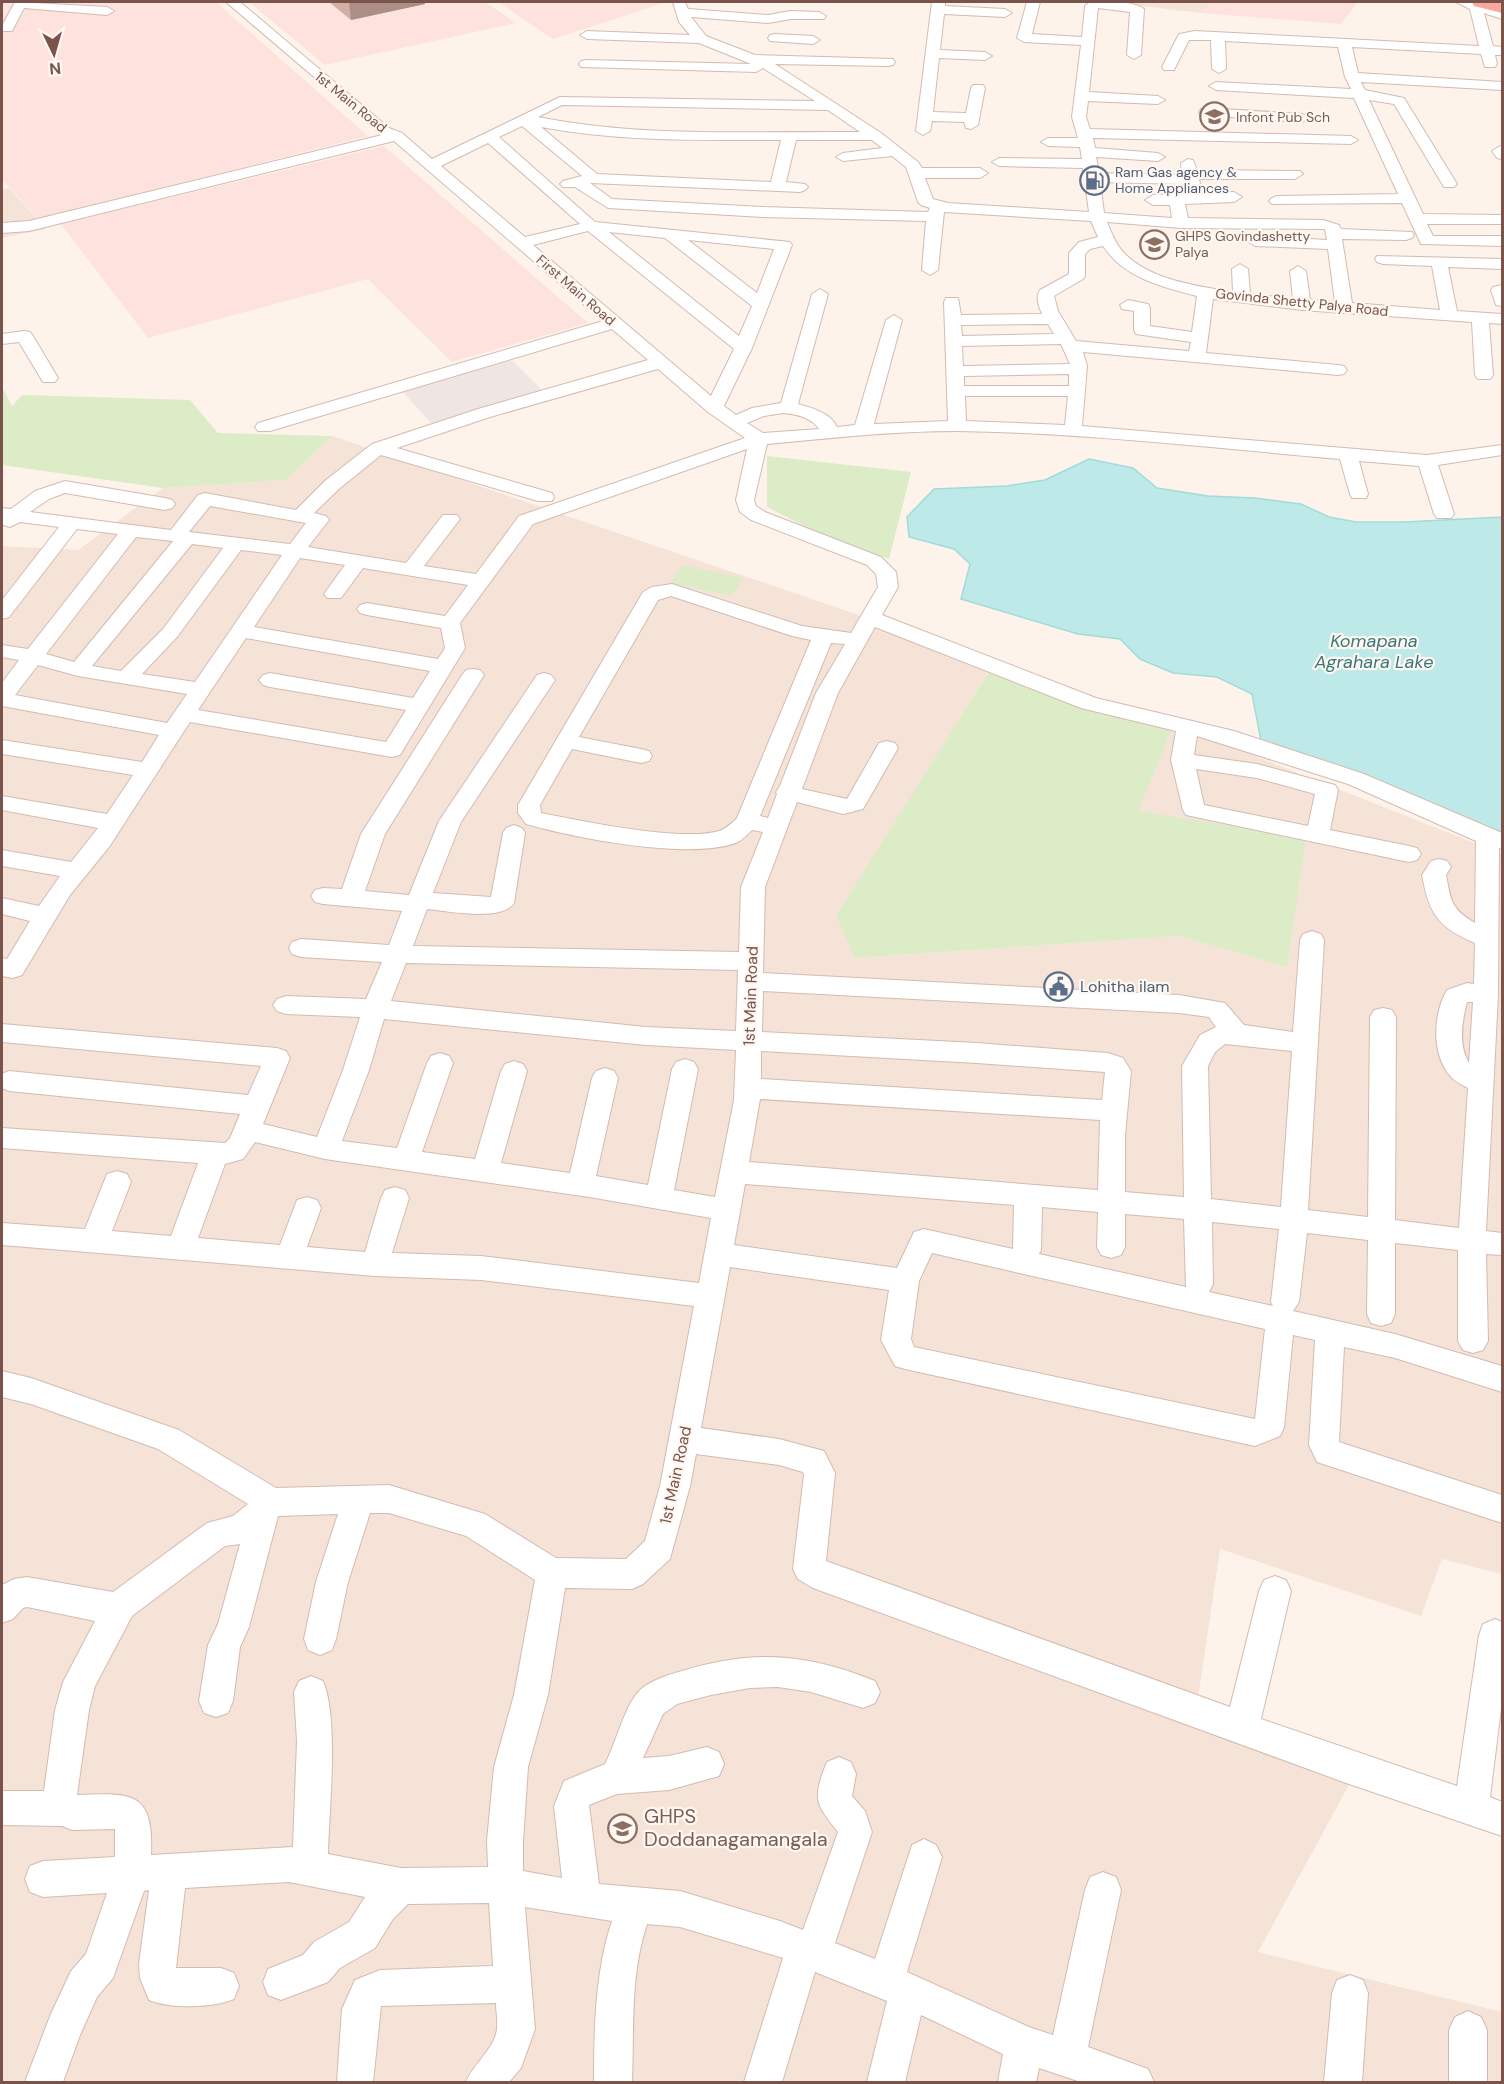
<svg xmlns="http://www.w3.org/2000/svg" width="1504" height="2084" font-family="'DM Sans',sans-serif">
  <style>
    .residential { fill: #f5e3d8 }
    .commercial { fill: #fee2de }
    .industrial { fill: #efe6e3 }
    .green { fill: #dcecc7 }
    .water { fill: #bde9e8; stroke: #a2dbda; stroke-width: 1.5 }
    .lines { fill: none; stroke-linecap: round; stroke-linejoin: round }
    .minor-casing { stroke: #d3bbb1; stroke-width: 2 }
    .highway-casing { stroke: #dacfcd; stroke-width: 3 }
    .minor { fill: #fff; fill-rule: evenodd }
    .highway { fill: #f9a79f; fill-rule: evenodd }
    .wall { fill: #d2afa5 }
    .shaded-wall { fill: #ab8f86 }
    .labels { text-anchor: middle; stroke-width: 4.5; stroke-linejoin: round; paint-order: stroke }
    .far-street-label { font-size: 14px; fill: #7a544b; stroke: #fff7f1 }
    .far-education-label { font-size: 14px; fill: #785e54; stroke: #fff7f1; text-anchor: start }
    .far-service-label { font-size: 14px; fill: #4e5e75; stroke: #fff7f1; text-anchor: start }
    .service-label { font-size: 16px; fill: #4e5e75; stroke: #fff7f1; text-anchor: start }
    .street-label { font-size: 16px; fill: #7a544b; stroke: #fff7f1 }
    .water-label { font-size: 18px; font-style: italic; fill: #3a7878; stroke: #fff7f1 }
    .near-education-label { font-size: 20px; fill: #785e54; stroke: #fff7f1; text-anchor: start }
  </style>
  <rect width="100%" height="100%" fill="#fdf3ea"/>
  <g class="residential">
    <polygon points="1107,2 1213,2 1201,13"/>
    <polygon points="9,188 46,229 2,238 2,189"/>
    <polygon points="332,436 853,613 992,667 837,916 856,958 1179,936 1287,967 1137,811 1174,724 1502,854 1502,1574 1442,1559 1421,1616 1220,1549 1197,1705 1350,1783 1258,1952 1502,2012 1502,2082 2,2082 2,546 78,550 163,488 286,480"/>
  </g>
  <g class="commercial">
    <polygon points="2,2 216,2 368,136 38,219 2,179"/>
    <polygon points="249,2 485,2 516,23 325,65"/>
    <polygon points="498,2 667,2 553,39"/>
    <polygon points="1213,2 1358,2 1341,24 1201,13"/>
    <polygon points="384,146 588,323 452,362 368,279 148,338 61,224"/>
  </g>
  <polygon class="industrial" points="512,360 543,391 431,423 402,391"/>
  <g class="green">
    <polygon points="2,387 12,406 22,395 190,400 218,433 332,436 286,480 163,488 2,465"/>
    <polygon points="767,456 911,472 889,559 812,530 767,507"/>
    <polygon points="682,565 743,578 732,596 671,583"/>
    <polygon points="992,667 1091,711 1172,729 1138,811 1306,838 1287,967 1179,936 855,958 836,916"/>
  </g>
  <polygon class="water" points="1089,459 1133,468 1157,488 1208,496 1254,498 1301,504 1329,517 1356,522 1404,522 1502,517 1502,842 1263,751 1252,694 1217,677 1173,673 1140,659 1120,639 1078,634 961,599 970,564 954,549 909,537 907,517 934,489 1007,486 1045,480"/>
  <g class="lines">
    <defs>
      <g id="minor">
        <polygon points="15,2 107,7 114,11 107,15 24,8 12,31 2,31 2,26"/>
        <path d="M226,2H240L389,128L402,133L432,159L560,97L815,101L763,68L756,72L581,67L579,64L581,61L586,60L751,64L699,43L587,39L580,35L587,31L690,35L679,22L673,2H685L688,9L768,15L790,11L819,12L826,16L824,19H791L768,23L691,17L706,36L755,55L893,59L895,62L893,65L888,66L775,64L881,133L918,162L922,168H980L988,173L980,178H925L933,199L948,203L1089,212L1083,168L999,166L992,162L999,158L1082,159L1080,147L1048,146L1041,142L1048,138H1078L1072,117L1081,45L1024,42L1017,38L1027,2H1040L1032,34L1082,37L1085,6L1090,2C1105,2 1132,0 1144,9L1141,55L1134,59L1127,55L1130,12L1098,8L1089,92L1158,96L1165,100L1158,104L1088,101L1086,117L1090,129L1351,136L1358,140L1351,144L1093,138L1095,148L1158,153L1165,157L1158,161L1096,157L1099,173L1182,175L1181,163L1188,159L1193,160L1197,170L1300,171L1303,174L1295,179H1199L1202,194L1234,192L1242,197L1234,202L1185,204L1188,218L1323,220L1339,225L1341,229L1412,232L1414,235L1412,238L1406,240L1342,239L1352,303L1440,310L1432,266L1383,264L1377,262L1375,259L1377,256L1502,259V269L1448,267L1457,311L1502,314V324L1489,323L1493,375L1490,379H1478L1475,375L1472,322L1302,310L1213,299L1206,353L1338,365L1344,366L1347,370L1344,374L1338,375L1083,352L1087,366L1082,426L1427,455L1502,445V455L1438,465L1454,514L1451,518H1437L1434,514L1419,466L1359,461L1368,494L1366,498H1352L1350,494L1340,459C1213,448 1086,433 958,431C894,431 830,438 767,444L754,500L756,506L765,512L881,557L896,572L898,587L882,615L1096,698L1234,731L1364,774L1502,833V849L1499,848L1498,994L1486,1231L1502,1233V1255L1486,1254L1488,1341L1483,1350L1473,1353L1463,1350L1458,1341V1250L1395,1243V1314L1391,1323L1381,1326L1371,1323L1367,1314L1368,1240L1307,1233L1299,1302L1293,1311L1395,1334L1502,1366V1392L1395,1358L1344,1347L1339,1442L1502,1495V1523L1317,1462L1309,1445L1315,1340L1293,1335L1284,1427L1280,1436L1255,1446L905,1369L895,1366L881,1340L889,1290L730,1267L701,1428L779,1439L824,1451L835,1473L826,1561L1230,1707L1259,1591L1264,1580L1275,1576L1286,1580L1291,1591L1261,1719L1457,1786L1479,1635L1483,1624L1495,1619L1502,1622V1701L1490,1797L1502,1802V1836L1349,1784L813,1588L798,1579L793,1569L804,1475L803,1472L779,1465L696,1454L690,1486L670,1559L643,1584L632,1589L565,1588L548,1695L528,1767L523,1841V1871L562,1878L554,1806L564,1781L605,1764C616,1744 624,1706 640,1690C651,1680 668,1675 682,1671C753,1649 806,1653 875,1681L880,1692L875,1703L863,1708L811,1692L778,1687L750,1688L711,1695L677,1704L663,1714L643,1758L669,1756L707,1747L719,1752L724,1764L719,1776L669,1790L617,1794L589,1805L599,1884L680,1891L780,1921L803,1930L838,1832C815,1803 812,1799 827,1762L839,1757L851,1762L856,1774L852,1796L865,1811L872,1832L835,1943L875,1959L912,1845L924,1839L936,1845L942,1857L907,1972L1029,2027L1053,2035L1085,1890L1090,1877L1103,1872L1116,1877L1121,1890L1088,2047L1148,2069L1154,2082H1081L1039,2068L1036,2082H998L1003,2054L921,2015L905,2082H867L887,2001L815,1972L782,2082H744L783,1958L680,1927L647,1924C630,1974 634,2030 632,2082H594C594,2030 595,1971 612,1921L525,1907L535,2029L521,2068L509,2082H466C474,2063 496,2047 497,2028C498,2020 496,2011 496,2003L381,2006L373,2082H337L342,2009L355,1980L380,1970L493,1966L489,1903L408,1904L393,1919L375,1948L340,1968L328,1982L281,2000L268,1995L263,1982L268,1969L303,1955L314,1942L349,1922L365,1897L289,1882L185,1888L176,1968H221L234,1973L239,1986L234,1999C212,2008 171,2009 149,2000L140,1978L139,1964L149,1890L144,1891L113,1978L97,1997L80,2035L63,2082H25L50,2016L71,1971L86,1954L107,1893L43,1897L30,1892L25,1879L30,1866L43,1861L115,1857V1829L72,1830L62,1826L2,1825V1791H44L55,1710L63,1682L95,1621L27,1607L23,1608L13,1619L2,1623V1585L14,1579L27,1577L113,1592L207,1523L233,1516L248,1504L158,1449L31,1404L2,1397V1371L31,1378L179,1430L276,1488L389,1485L485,1514L556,1558L626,1559L645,1541L660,1486L694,1306L481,1280L375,1276L2,1245V1223L85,1229L107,1174L117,1171L127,1174L131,1182L112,1231L171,1236L198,1163L2,1148V1128L225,1143L230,1138L240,1114L9,1091L2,1088V1074L9,1071L248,1095L261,1066L2,1042V1024L277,1048L286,1051L290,1058L263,1124L317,1137L343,1070L360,1017L286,1014L277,1011L273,1005L277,999L286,996L366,999L382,962L301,957L292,954L289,948L292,942L301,939L389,945L402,911L323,904L315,902L311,896L315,890L323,888L342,889L361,834L462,675L466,670L473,669L480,670L484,675L385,834L365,891L409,895L439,821L537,675L544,673L551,675L555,680L461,822L433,893L491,897L503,833L506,828L514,825L522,828L525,833L514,903C502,922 448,911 427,909L413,946L739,952L741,887L763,832L752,830C748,834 743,839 738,842C692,861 575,838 526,824L518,813V805L643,592L652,587L672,584L802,626L851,633L878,587L876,574L867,565L751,520L740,512L736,500L747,449L533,524L460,623L465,648L400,755L392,757L190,722L109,847L70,895L22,975L13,978L2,976V958L7,959L30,921L2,914V898L39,906L60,876L2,866V850L71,862L98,828L2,810V796L107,814L133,775L2,754V740L142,762L159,735L2,706V683L19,660L2,657V645L28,649L118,534L77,529L9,617L2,619V600L59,527L20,522L10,527L3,525L2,508L11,509L35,491L65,481L165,498L172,500L175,504L172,508L165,510L65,493L49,499L30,512L171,530L198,495L205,493L296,510L326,480L372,444L478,409L648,360L612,329L270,431H258L255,427L258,423L603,321L394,141L29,231L2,233V223L29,221L382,135ZM562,105L828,110L860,132C753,131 643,138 538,117ZM522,126L582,176L563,181L560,184L563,187H575L608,208L763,217L926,221L922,270L930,275L938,270L944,212L1091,221L1098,237L1079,242L1069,253V274L1040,290C1035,297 1039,307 1042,314L961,315L958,298H946L944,302L948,421L874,424L902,320L894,315L886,320L855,425L837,427C831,413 812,408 798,404L828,294L820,289L812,294L781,403L752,408L736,415L724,406L752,348L792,245L790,242L595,222L499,137ZM541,127C620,142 700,140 781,140L771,182L597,174ZM796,140H872L882,148L843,153L836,157L843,161L892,156L906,167L918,202L921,205L930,208L928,212L763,207L612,199L590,183L800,192L805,190L808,187L805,184L786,182ZM488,143L580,224L525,237L441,166ZM1100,182L1185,184L1186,194L1153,195L1145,200L1153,205H1170L1172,218L1104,213ZM1107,222L1181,228L1325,229L1327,240L1255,236L1247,241L1255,246L1328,249L1335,302L1310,300L1306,271L1298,266L1290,271L1293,299L1250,294L1248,269L1240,264L1232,269L1233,292C1197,286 1149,280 1123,252C1116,244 1111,232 1107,222ZM588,231L734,349L711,396L533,245ZM609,232L665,238L752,306L739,336ZM688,240L774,249L757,293ZM1103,246C1124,278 1162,287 1197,296L1192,332L1150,326V308L1148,304L1128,300L1120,305L1122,309L1134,311V330L1136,334L1191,342L1189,351L1076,341L1058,311L1054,296L1083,279L1085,276V254L1090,249ZM1048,324L1054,334L962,336L961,325ZM1061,344L1070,364L963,366L962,346ZM658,369L708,412L745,438L519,516L476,574L424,566L460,519L457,515H443L406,563L308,547L329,520L326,516L314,513L340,488L381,455L538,501H552L554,497L552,493L397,448L490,417ZM1069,374V386H964V376ZM965,396H1068L1065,425L966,421ZM783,413C796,414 811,417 819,429L763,433L747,423L764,416ZM210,506L306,523L290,544L189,532ZM136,537L173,541L74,662L46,654ZM192,544L223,548L163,629L121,671L92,666ZM241,550L282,555L195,682L142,674L177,637ZM300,558L345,565L324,594L327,598H341L363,568L468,585L445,616L367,603L360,605L357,609L360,613L367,615L441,628L445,648L438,659L254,627ZM671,596L792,636L811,640L737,818C732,823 726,829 719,831C681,842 582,821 541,813L540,805L572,749L641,763L649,761L652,756L649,751L641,749L579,737L658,600ZM875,627L1081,708L1176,731L1171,760L1183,810L1186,815L1409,862L1417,860L1421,854L1417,848L1409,846L1330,830L1338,790L1335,785L1257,764L1194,755L1197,736L1348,784L1476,841L1475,923C1451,909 1451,901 1446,875L1451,867L1447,861L1439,859L1431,861L1422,875C1429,913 1437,927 1475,943L1474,984L1467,983L1447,990C1433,1014 1431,1055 1451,1077C1456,1082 1462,1085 1468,1088L1459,1228L1395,1220L1396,1017L1392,1010L1383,1008L1374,1010L1370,1017L1368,1217L1308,1210L1324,940L1321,934L1312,931L1303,934L1300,940L1293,1032L1244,1025L1225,1003L1179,995L763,973L765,887L797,802L843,814L863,809L898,748L895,743L887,741L879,743L847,799L802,789L838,693ZM246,638L430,671L413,698L270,673L263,675L259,680L263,685L270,687L406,710L386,742L198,710ZM831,643L845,644L816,693L780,786L776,792L777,794L768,818L760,816ZM38,665L78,676L187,694L167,723L15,695ZM1196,769L1257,778L1315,794L1308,826L1204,805ZM406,963L738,970L736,1031L646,1027L391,1001ZM763,991L1179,1013L1209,1017L1216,1027L1200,1035L1182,1066L1184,1197L1125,1192V1136L1131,1071L1123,1058L1108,1053L977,1043L762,1032ZM1467,1002H1473L1469,1063C1458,1045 1462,1021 1467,1002ZM384,1019L646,1045L736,1050L734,1100L715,1197L674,1190L698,1069L694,1062L685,1059L676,1062L672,1069L648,1185L596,1176L618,1078L614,1071L605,1068L596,1071L592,1078L570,1173L501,1163L527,1071L523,1064L514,1061L505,1064L501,1071L475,1159L422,1152L453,1063L449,1056L440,1053L431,1056L427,1063L397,1148L342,1141L369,1070ZM1225,1044L1292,1051L1281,1207L1211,1199L1208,1066L1215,1052ZM761,1051L977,1063L1105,1072L1102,1100L761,1079ZM760,1099L1100,1120L1098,1190L749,1162ZM255,1142L325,1159L589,1197L711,1218L699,1283L481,1256L392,1253L409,1198L405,1190L395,1187L385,1190L381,1198L365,1252L307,1247L321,1208L317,1200L307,1197L297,1200L280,1245L198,1238L225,1164L243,1159ZM745,1184L1014,1205L1013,1249L924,1229L914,1232L897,1268L734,1245ZM1042,1207L1098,1212L1097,1247L1101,1255L1111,1258L1121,1255L1125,1247V1214L1184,1219L1186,1287L1039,1254L1041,1250ZM1212,1222L1279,1229L1271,1302L1273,1306L1209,1292L1213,1284ZM932,1253L1265,1329L1255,1419L914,1347L911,1339L919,1281ZM370,1513H389L466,1536L535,1580L514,1695L494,1767L487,1841L488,1867L401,1868L328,1854C329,1810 339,1718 323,1681L311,1676L299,1681L294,1692L297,1741L293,1847L151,1855C154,1790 131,1793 77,1795L89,1710L95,1686L132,1616L225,1546L240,1544L218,1624L208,1645L199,1701L204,1713L216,1717L228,1713L233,1701L240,1647L249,1627L278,1516L338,1514L316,1582L304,1639L308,1650L320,1655L332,1650L336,1639L348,1582Z"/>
        <polygon points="932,2 945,2 945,6 1005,9 1012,13 1005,17 944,14 940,50 985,52 992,56 985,60 939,58 933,112 966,113 971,88 973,85 983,85 985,88 978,125 971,129 966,128 964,122 932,121 930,131 923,135 916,131"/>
        <polygon points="1456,2 1474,2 1502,11 1502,19 1484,13 1493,46 1502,47 1502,55 1495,55 1497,64 1495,67 1485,67 1481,54 1352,47 1358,73 1502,82 1502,90 1361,82 1365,90 1404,98 1457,184 1454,187 1444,187 1394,104 1369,100 1423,214 1502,215 1501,224 1427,224 1433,236 1502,236 1502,246 1421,244 1402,203 1272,204 1269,201 1272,198 1277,196 1398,194 1354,98 1216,90 1209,86 1216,82 1351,89 1345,77 1338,47 1225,41 1226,69 1219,73 1212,69 1211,40 1189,40 1174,70 1164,70 1162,67 1179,34 1195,31 1479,46 1470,9"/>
        <polygon points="775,34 813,36 820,40 813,44 770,41 768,38 770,35"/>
        <polygon points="1206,108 1302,114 1309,118 1302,122 1201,115 1199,112 1201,109"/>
        <polygon points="1502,145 1502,159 1497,158 1492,151"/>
        <polygon points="1502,285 1502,306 1496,305 1491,290 1493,287"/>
        <polygon points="24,331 30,332 33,336 58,378 55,382 43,382 19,342 2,344 2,334"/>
        <polygon points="1350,1975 1363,1980 1368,1993 1362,2082 1324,2082 1332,1993 1337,1980"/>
        <polygon points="1468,2011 1481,2017 1487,2030 1487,2082 1449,2082 1449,2030 1455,2017"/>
      </g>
      <polygon id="highway" points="1472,2 1502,3 1502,13 1474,6"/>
    </defs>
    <use href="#minor" class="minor-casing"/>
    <use href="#highway" class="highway-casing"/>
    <use href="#minor" class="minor"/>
    <use href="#highway" class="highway"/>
  </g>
  <polygon class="wall" points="329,2 425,2 425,4 351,20"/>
  <polygon class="shaded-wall" points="349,2 425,2 425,4 351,20"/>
  <defs>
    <symbol id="school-ring" viewBox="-11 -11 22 22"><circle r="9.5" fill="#fff7f1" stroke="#8d6e63" stroke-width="1.5"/><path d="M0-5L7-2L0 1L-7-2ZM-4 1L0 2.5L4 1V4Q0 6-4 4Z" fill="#8d6e63"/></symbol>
    <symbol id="fuel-ring" viewBox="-11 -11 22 22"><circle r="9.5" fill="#fff7f1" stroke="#5c6f8a" stroke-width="1.5"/><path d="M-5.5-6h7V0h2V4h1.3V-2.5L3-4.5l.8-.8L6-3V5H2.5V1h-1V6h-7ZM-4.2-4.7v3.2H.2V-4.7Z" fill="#5c6f8a"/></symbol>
    <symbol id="civic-ring" viewBox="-11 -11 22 22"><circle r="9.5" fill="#fff7f1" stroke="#5c6f8a" stroke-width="1.5"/><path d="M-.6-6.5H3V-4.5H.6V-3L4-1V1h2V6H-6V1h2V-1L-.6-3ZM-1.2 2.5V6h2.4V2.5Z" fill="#5c6f8a"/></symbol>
  </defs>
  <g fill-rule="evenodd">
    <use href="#school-ring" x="1198" y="100" width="33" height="33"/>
    <use href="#fuel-ring" x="1078" y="164" width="33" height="33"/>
    <use href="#school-ring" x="1138" y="228" width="33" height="33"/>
    <use href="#civic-ring" x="1042" y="970" width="33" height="33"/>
    <use href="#school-ring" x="606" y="1812" width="33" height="33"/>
  </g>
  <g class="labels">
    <g class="far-street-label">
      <text transform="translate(351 102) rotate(39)" y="5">1st Main Road</text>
      <text transform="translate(576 290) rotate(41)" y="5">First Main Road</text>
      <text transform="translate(1302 302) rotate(6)" y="5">Govinda Shetty Palya Road</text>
    </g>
    <g class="far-education-label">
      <text x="1236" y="122">Infont Pub Sch</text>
      <text x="1175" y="241">GHPS Govindashetty<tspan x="1175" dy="16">Palya</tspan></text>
    </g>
    <g class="far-service-label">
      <text x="1115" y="177">Ram Gas agency &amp;<tspan x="1115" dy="16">Home Appliances</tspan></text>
    </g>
    <g class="service-label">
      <text x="1080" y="992">Lohitha ilam</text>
    </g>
    <g class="street-label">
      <text transform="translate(750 996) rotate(-88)" y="6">1st Main Road</text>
      <text transform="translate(675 1475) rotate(-78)" y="6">1st Main Road</text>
    </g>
    <g class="water-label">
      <text x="1374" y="647">Komapana<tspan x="1374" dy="21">Agrahara Lake</tspan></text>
    </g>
    <g class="near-education-label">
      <text x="644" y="1823">GHPS<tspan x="644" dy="23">Doddanagamangala</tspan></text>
    </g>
  </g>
  <rect width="1504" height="2084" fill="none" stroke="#7a544b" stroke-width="6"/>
  <g transform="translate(54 54) rotate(175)" stroke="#fff7f1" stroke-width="4.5" paint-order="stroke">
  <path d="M0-4.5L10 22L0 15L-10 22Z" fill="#7a544b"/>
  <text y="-9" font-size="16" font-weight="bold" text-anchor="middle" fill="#7a544b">N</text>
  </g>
</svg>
